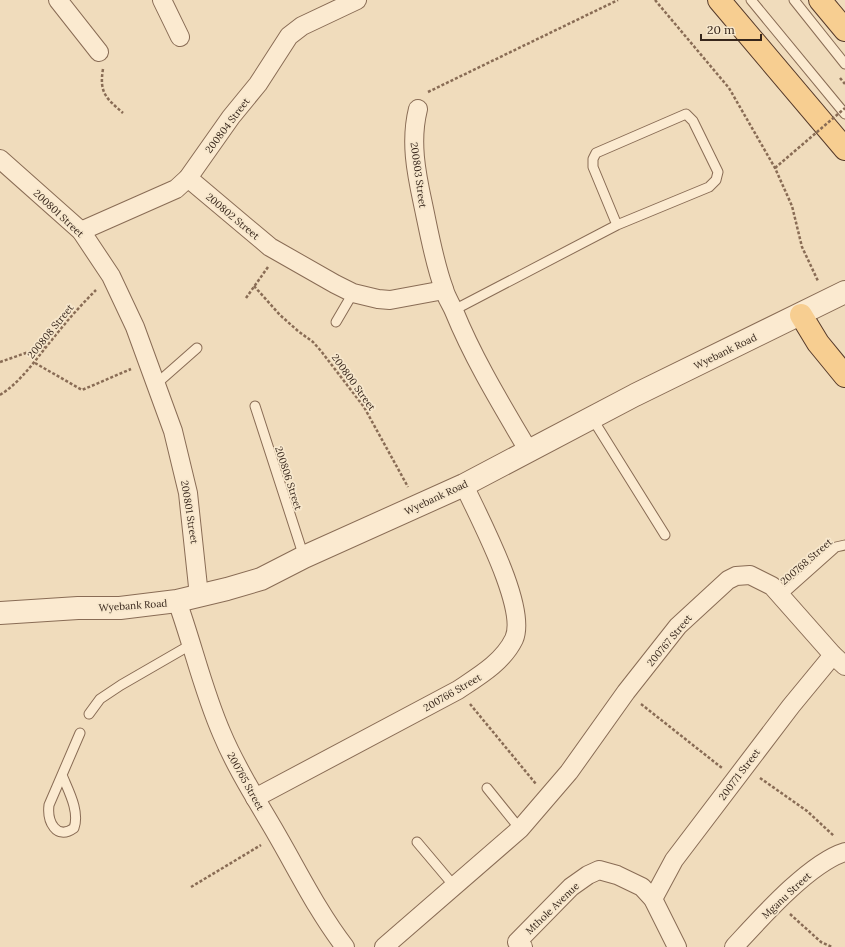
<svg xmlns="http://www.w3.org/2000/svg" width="845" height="947" font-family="Lora,serif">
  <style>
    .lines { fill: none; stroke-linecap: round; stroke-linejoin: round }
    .service-casing { stroke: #896c55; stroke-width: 11 }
    .minor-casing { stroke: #896c55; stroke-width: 20 }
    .tertiary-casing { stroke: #896c55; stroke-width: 24 }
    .primary-casing { stroke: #563a2a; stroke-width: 24 }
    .path { stroke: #896c55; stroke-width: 2.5; stroke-dasharray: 3 2; stroke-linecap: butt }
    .service { stroke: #fbead0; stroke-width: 9 }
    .minor { stroke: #fbead0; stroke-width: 18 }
    .tertiary { stroke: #fbead0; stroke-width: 22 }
    .primary { stroke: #f7ce91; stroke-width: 22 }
    .path-bridge { stroke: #896c55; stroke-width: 2.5; stroke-dasharray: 3 2; stroke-linecap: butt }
    .labels { text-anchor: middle; stroke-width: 3.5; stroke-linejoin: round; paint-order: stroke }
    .street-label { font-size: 10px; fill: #37261b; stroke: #f7e7cc }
  </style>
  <rect width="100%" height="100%" fill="#f0dcbc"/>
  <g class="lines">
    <defs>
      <g id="service">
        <polyline points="751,0 845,114"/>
        <polyline points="794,0 845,64"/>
        <polyline points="454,310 617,225 709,187 716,180 718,172 693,121 686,114 596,153 593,159 593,167 617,225"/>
        <polyline points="336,322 353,293"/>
        <polyline points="155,385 197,348"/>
        <polyline points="255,406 304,557"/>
        <polyline points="592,418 665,535"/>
        <polyline points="781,596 836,547 845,545"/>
        <polyline points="89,714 100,699 121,685 192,644"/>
        <path d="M62,775C68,790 80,811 74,828C56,841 47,821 49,805L80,733"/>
        <polyline points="487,788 520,829"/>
        <polyline points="417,842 455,887"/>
      </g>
      <g id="minor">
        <polyline points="58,0 99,52"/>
        <polyline points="162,0 180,37"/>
        <path d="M418,109C410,141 416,172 423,204C429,232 434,262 444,289C446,297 451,304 454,311C474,360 501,404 528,450"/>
        <polyline points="0,159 81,231 111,276 135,327 173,431 188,493 199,596"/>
        <polyline points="188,178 270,247 335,284 353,293 378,299 390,300 444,290"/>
        <polyline points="81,231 176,189 188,178 231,117 258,84 289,36 302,26 357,0"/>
        <path d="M177,601C193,645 203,691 222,734C237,770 258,802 277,835C299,873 318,912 345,947"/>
        <path d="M255,798L458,690C479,676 503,662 514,639C528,608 478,516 464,485"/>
        <polyline points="653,899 674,860 791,706 833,655"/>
        <polyline points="384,947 520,829 569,772 626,692 678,626 728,580 736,576 750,575 772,586 833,655 845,666"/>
        <polyline points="523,947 517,942 571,887 588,875 599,870 617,875 642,887 653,899 677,947"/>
        <path d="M734,947C760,919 809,863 845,852"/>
      </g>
      <polyline id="tertiary" points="0,613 78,608 120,608 177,601 227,589 261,579 304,557 464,485 635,395 845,292"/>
      <g id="primary">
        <polyline points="719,0 845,149"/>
        <polyline points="820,0 845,30"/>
        <polyline points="801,315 818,343 845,376"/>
      </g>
    </defs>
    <use href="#service" class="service-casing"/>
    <use href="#minor" class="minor-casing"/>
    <use href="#tertiary" class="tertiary-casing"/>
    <use href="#primary" class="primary-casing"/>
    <g class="path">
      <polyline points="655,0 729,88 775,168 792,206 802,247 818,281"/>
      <path d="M103,69C99,93 106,98 123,113"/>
      <polyline points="840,78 845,84"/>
      <polyline points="428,92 618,0"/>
      <polyline points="254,286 280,315 298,331 313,342 321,351 364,407 408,487"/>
      <polyline points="246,298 268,267"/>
      <polyline points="0,362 46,346"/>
      <polyline points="35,363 82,390 131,369"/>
      <path d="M0,395C22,381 35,360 51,341C65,323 80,306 96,290"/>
      <polyline points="470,704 536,784"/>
      <polyline points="641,704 722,768"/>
      <polyline points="760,778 807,811 834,836"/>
      <polyline points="191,887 261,845"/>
      <polyline points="790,914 821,942 832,947"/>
    </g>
    <use href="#service" class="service"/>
    <use href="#minor" class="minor"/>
    <use href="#tertiary" class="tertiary"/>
    <use href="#primary" class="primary"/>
    <polyline class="path-bridge" points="775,168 845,108"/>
  </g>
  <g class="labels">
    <g class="street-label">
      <text transform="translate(227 125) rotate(-53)" y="4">200804 Street</text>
      <text transform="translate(419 175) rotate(82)" y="4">200803 Street</text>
      <text transform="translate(59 213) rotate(43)" y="4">200801 Street</text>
      <text transform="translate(233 216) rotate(40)" y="4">200802 Street</text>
      <text transform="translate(50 331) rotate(-51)" y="4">200808 Street</text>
      <text transform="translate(725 351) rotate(-26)" y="4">Wyebank Road</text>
      <text transform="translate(354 382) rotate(54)" y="4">200800 Street</text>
      <text transform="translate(289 478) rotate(72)" y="4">200806 Street</text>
      <text transform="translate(436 497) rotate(-25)" y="4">Wyebank Road</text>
      <text transform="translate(190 512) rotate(81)" y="4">200801 Street</text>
      <text transform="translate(806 561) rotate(-41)" y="4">200768 Street</text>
      <text transform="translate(133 605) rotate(-4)" y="4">Wyebank Road</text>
      <text transform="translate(669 640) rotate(-50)" y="4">200767 Street</text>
      <text transform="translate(452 692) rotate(-30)" y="4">200766 Street</text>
      <text transform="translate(739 774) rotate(-53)" y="4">200771 Street</text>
      <text transform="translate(246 781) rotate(61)" y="4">200765 Street</text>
      <text transform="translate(786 895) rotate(-43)" y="4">Mganu Street</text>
      <text transform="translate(552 908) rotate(-44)" y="4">Mthole Avenue</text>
    </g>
  </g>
  <path d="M701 34v6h60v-6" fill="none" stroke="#37261b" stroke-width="2"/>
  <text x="707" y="34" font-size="12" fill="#37261b" stroke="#f7e7cc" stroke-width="3" paint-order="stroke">20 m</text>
</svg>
